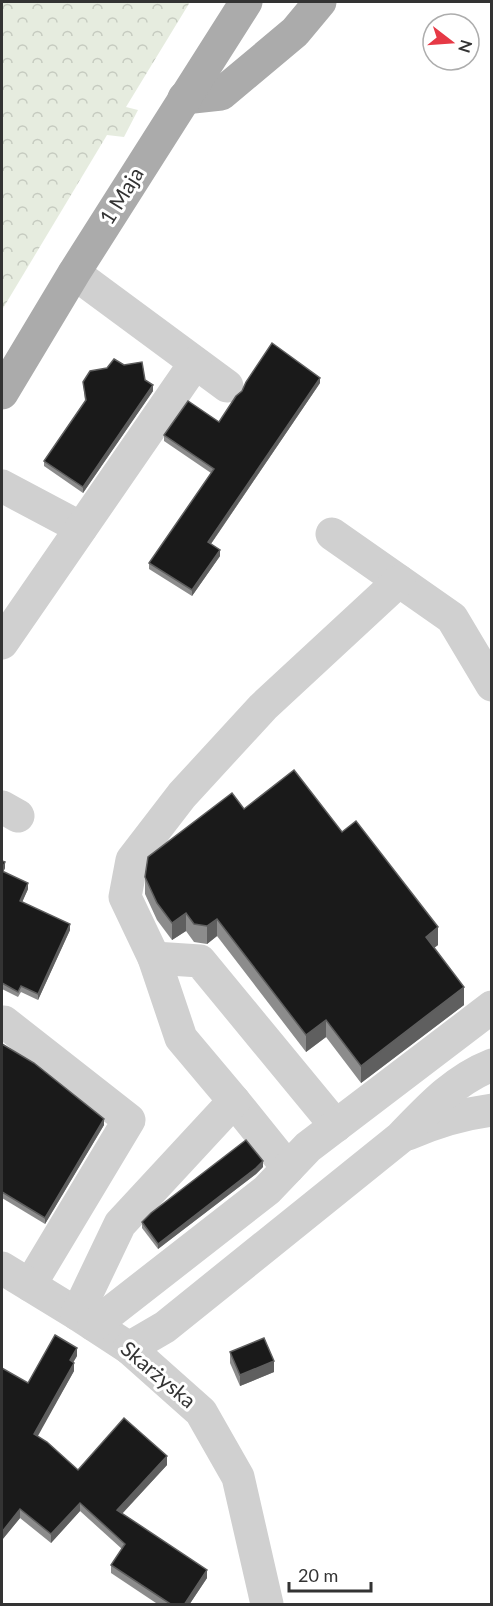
<svg xmlns="http://www.w3.org/2000/svg" width="493" height="1606" font-family="Lato,sans-serif">
  <style>
    .forest { fill: url(#forest-crowns) }
    .lines { fill: none; stroke-linecap: round; stroke-linejoin: round }
    .minor { stroke: #d0d0d0; stroke-width: 33 }
    .major { stroke: #ababab; stroke-width: 33 }
    .wall { fill: #8c8c8c }
    .shaded-wall { fill: #5f5f5f }
    .building { fill: #1a1a1a; stroke: #5f5f5f; stroke-width: 1.5 }
    .labels { text-anchor: middle; stroke-width: 6; stroke-linejoin: round; paint-order: stroke }
    .street-label { font-size: 21px; fill: #333; stroke: #fff }
  </style>
  <defs>
    <pattern id="forest-crowns" width="20" height="18" patternUnits="userSpaceOnUse" patternTransform="scale(1.5)"><rect width="20" height="18" fill="#e6ecdf"/><path d="M2 6a3 3 0 1 1 6 0M12 15a3 3 0 1 1 6 0" fill="none" stroke="#c6cbc0"/></pattern>
  </defs>
  <rect width="100%" height="100%" fill="#fff"/>
  <polygon class="forest" points="2,2 190,2 126,107 138,110 124,137 107,135 2,310"/>
  <g class="lines">
    <g class="minor">
      <polyline points="74,273 227,386"/>
      <polyline points="2,486 81,528"/>
      <polyline points="332,534 452,618 492,685"/>
      <polyline points="2,643 195,363"/>
      <polyline points="2,807 18,816"/>
      <polyline points="154,958 200,961 336,1126"/>
      <polyline points="4,1022 129,1120 30,1285"/>
      <polyline points="234,1101 288,1168"/>
      <path d="M408,1134C435,1122 462,1114 492,1110"/>
      <polyline points="2,1268 77,1314 129,1348 201,1412 238,1477 267,1604"/>
      <polyline points="77,1314 120,1224 234,1101 181,1038 154,958 125,897 132,860 182,795 263,707 399,581"/>
      <polyline points="94,1325 267,1190 308,1147 492,1007"/>
      <path d="M129,1348L165,1327L401,1137C428,1109 454,1080 492,1065"/>
    </g>
    <g class="major">
      <polyline points="184,98 221,94 295,32 320,2"/>
      <polyline points="2,393 74,273 246,2"/>
    </g>
  </g>
  <g class="wall">
    <polygon points="145,380 153,391 83,493 44,466 44,461 85,401 83,382"/>
    <polygon points="320,383 211,544 220,556 192,596 149,569 149,563 211,473 164,441 164,435 219,422"/>
    <polygon points="244,809 342,832 438,945 434,948 464,1005 361,1083 326,1037 306,1052 217,936 207,944 194,942 186,931 172,940 157,920 145,894 145,877"/>
    <polygon points="2,861 5,868 3,872 28,889 22,902 70,930 38,1000 21,992 18,997 2,989"/>
    <polygon points="2,1044 104,1125 45,1224 2,1198"/>
    <polygon points="263,1167 256,1174 158,1249 142,1228 142,1222"/>
    <polygon points="230,1352 274,1372 240,1386 230,1363"/>
    <polygon points="77,1356 73,1362 74,1371 37,1436 78,1470 167,1465 122,1514 207,1578 189,1605 159,1605 111,1573 111,1565 122,1549 80,1511 51,1543 20,1518 2,1540 28,1383"/>
  </g>
  <g class="shaded-wall">
    <polygon points="320,378 320,383 208,548 208,542"/>
    <polygon points="153,385 153,391 83,493 83,487"/>
    <polygon points="220,550 220,556 192,596 192,590"/>
    <polygon points="5,862 5,868 2,875 2,869"/>
    <polygon points="28,883 28,889 20,907 20,901"/>
    <polygon points="186,913 186,931 172,940 172,923"/>
    <polygon points="217,919 217,936 207,944 207,926"/>
    <polygon points="70,924 70,930 38,1000 38,994"/>
    <polygon points="438,927 438,945 426,954 426,937"/>
    <polygon points="464,987 464,1005 361,1083 361,1066"/>
    <polygon points="326,1020 326,1037 306,1052 306,1035"/>
    <polygon points="104,1119 104,1125 45,1224 45,1218"/>
    <polygon points="263,1161 263,1167 256,1174 158,1249 158,1244"/>
    <polygon points="77,1348 77,1356 70,1368 70,1360"/>
    <polygon points="274,1361 274,1372 240,1386 240,1375"/>
    <polygon points="74,1363 74,1371 34,1443 34,1434"/>
    <polygon points="167,1456 167,1465 117,1519 117,1510"/>
    <polygon points="80,1503 80,1511 51,1543 51,1534"/>
    <polygon points="20,1509 20,1518 2,1540 2,1532"/>
    <polygon points="207,1570 207,1578 189,1605 184,1605"/>
  </g>
  <g class="building">
    <polygon points="272,343 320,378 208,542 220,550 192,590 149,563 214,469 164,435 188,401 219,422 236,396 242,391 246,382"/>
    <polygon points="114,359 124,365 142,362 145,380 153,385 83,487 44,461 86,400 83,382 90,371 107,368"/>
    <polygon points="294,770 342,832 356,821 438,927 426,937 464,987 361,1066 326,1020 306,1035 217,919 207,926 194,924 186,913 172,923 157,903 145,877 148,857 232,793 244,809"/>
    <polygon points="2,861 5,862 2,869"/>
    <polygon points="2,871 28,883 20,901 70,924 38,994 21,986 18,992 2,983"/>
    <polygon points="2,1044 34,1063 104,1119 45,1218 2,1192"/>
    <polygon points="246,1140 263,1161 256,1168 158,1244 142,1222 151,1213"/>
    <polygon points="55,1335 77,1348 70,1360 74,1363 34,1434 47,1442 78,1470 124,1418 167,1456 117,1510 207,1570 184,1605 172,1605 111,1565 125,1544 80,1503 51,1534 20,1509 2,1532 2,1368 28,1383"/>
    <polygon points="264,1338 274,1361 240,1375 230,1352"/>
  </g>
  <g class="labels">
    <g class="street-label">
      <text transform="translate(122 196) rotate(-58)" y="7">1 Maja</text>
      <text transform="translate(158 1375) rotate(40)" y="7">Skarżyska</text>
    </g>
  </g>
  <rect width="493" height="1606" fill="none" stroke="#333333" stroke-width="6"/>
  <g transform="translate(451 42) rotate(107)"><circle r="28" fill="#ffffff" stroke="#adadad" stroke-width="1.5"/>
  <path d="M0-4.5L10 22L0 15L-10 22Z" fill="#e63946"/>
  <text y="-9" font-size="16" font-weight="bold" text-anchor="middle" fill="#333333">N</text>
  </g>
  <path d="M289 1582v9h82v-9" fill="none" stroke="#333333" stroke-width="3"/>
  <text x="298" y="1582" font-size="18" fill="#333333" stroke="#ffffff" stroke-width="4.5" paint-order="stroke">20 m</text>
</svg>
